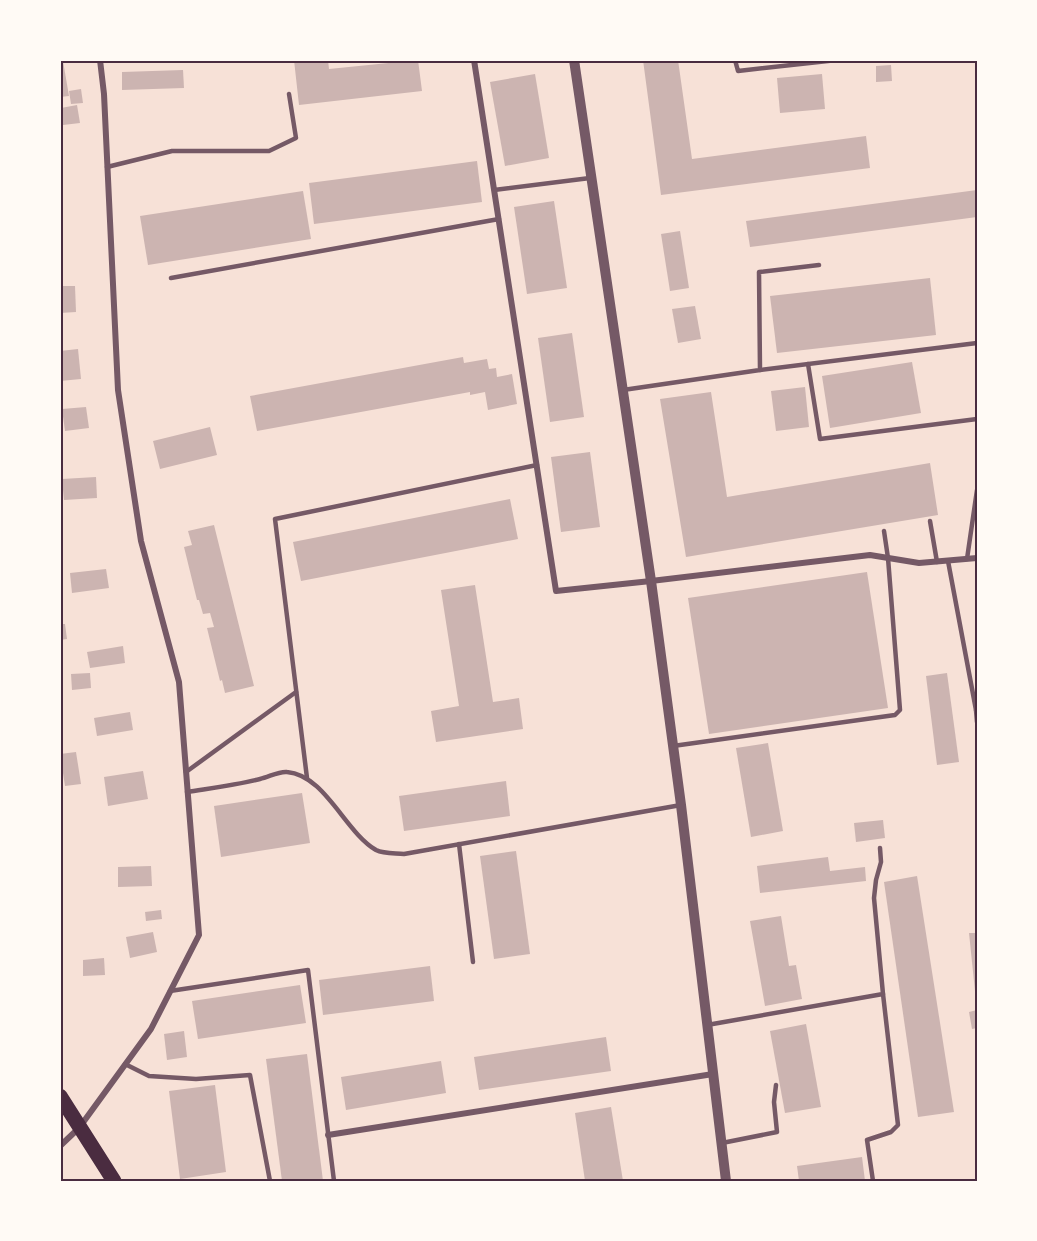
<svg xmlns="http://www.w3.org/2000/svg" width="1037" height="1241" font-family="Helvetica,sans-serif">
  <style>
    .building { fill: #ccb4b1 }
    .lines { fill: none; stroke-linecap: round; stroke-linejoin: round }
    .service { stroke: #755966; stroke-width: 4.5 }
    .minor { stroke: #755966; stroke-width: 6 }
    .tertiary { stroke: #755966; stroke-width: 10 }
    .primary { stroke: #4a2c40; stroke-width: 15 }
    .neatline { fill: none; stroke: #4a2c40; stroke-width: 2 }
  </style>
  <rect width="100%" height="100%" fill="#f7e1d7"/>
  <g class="building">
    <polygon points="294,60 328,60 329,69 418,60 422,91 299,105"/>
    <polygon points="643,60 678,60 692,159 866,136 870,168 661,195"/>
    <polygon points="63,61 69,96 60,97 60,62"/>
    <polygon points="891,65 892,81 876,82 876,66"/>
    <polygon points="183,70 184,88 122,90 122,72"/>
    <polygon points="535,74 549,158 505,166 490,82"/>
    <polygon points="822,74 825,109 780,113 777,78"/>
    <polygon points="81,89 83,103 71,104 69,91"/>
    <polygon points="77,105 80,123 63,125 61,108"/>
    <polygon points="477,161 482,202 314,224 309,183"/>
    <polygon points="977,190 977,217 750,247 746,221"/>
    <polygon points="303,191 311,239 148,265 140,216"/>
    <polygon points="554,201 567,288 527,294 514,207"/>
    <polygon points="680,231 689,288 670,291 661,234"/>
    <polygon points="930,278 936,335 777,353 770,296"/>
    <polygon points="60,286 75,286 76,312 60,313"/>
    <polygon points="695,306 701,339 678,343 672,309"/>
    <polygon points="572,333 584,417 550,422 538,338"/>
    <polygon points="78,349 81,379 60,381 60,351"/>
    <polygon points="463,357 464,363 487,359 489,369 496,368 497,377 512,374 517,404 488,410 485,392 470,395 470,392 257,431 250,396"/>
    <polygon points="912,362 921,413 830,428 822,376"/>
    <polygon points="805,387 809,427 776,431 771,391"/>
    <polygon points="711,392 727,497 930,463 938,515 686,557 660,399"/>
    <polygon points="86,407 89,428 65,431 62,409"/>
    <polygon points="210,427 217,455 160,469 153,441"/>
    <polygon points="590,452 600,527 561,532 551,457"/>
    <polygon points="96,477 97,498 64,500 62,479"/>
    <polygon points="510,499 518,539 301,581 293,542"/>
    <polygon points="214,525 254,686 225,693 222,680 220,681 207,628 214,627 210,613 203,614 199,600 197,600 184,547 192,545 188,531"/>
    <polygon points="106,569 109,588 72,593 70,573"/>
    <polygon points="867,572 888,708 709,734 688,598"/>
    <polygon points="475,585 493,702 519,698 523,729 436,742 431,711 459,706 441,590"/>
    <polygon points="60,624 65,624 67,639 60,640"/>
    <polygon points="123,646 125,663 90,668 87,652"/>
    <polygon points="90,673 91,688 72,690 71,674"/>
    <polygon points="947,673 959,762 937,765 926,676"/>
    <polygon points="130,712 133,730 97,736 94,718"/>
    <polygon points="768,743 783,831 751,837 736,748"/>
    <polygon points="76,752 81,784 65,786 60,754"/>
    <polygon points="143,771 148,799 108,806 104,777"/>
    <polygon points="506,781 510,816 404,831 399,796"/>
    <polygon points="302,793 310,843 221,857 214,806"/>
    <polygon points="883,820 885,838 856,842 854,823"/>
    <polygon points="516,851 530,954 494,959 480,856"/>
    <polygon points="828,857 830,871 865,867 866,881 760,893 757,866"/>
    <polygon points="151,866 152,886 118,887 118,867"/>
    <polygon points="917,876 954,1112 918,1117 884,882"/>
    <polygon points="161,910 162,919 146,921 145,912"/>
    <polygon points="781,916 789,966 796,965 802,999 765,1006 750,921"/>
    <polygon points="153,932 157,952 130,958 126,937"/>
    <polygon points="969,933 977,933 977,991 975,991"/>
    <polygon points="104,958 105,975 83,976 83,960"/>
    <polygon points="430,966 434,1001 323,1015 319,980"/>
    <polygon points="300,985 306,1023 198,1039 192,1001"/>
    <polygon points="977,1010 977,1028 972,1029 969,1012"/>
    <polygon points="806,1024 821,1107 785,1113 770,1031"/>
    <polygon points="184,1031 187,1057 167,1060 164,1034"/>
    <polygon points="606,1037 611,1071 479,1090 474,1057"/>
    <polygon points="307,1054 323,1181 282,1181 266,1059"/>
    <polygon points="441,1061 446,1093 346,1110 341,1077"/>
    <polygon points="215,1085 226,1172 180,1179 169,1091"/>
    <polygon points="611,1107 623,1181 585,1181 575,1113"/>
    <polygon points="862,1157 865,1181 799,1181 797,1166"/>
  </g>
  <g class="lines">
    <g class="service">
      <polyline points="735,60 738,71 837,60"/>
      <polyline points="107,167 172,151 269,151 296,138 289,94"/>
      <polyline points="494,190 590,178"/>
      <polyline points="171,278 499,219"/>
      <polyline points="808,364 820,439 977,419"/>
      <polyline points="760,370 977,343"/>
      <polyline points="623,390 760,370 759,272 819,265"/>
      <polyline points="930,521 937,562"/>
      <polyline points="967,559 977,490"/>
      <polyline points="948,561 976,710 977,710"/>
      <polyline points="976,710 977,722"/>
      <polyline points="673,746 895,715 900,710 888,558 884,531"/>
      <polyline points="186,772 296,692"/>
      <polyline points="307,778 275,519 537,465"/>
      <path d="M187,792C212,788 236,785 260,779C269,777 279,771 287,772C325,775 345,832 376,850C384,854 395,853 404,854L681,805"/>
      <polyline points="459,844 473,962"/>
      <polyline points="170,991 308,970 334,1181"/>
      <polyline points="707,1025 883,994 874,898 876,880 881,862 880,848"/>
      <polyline points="125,1064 149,1076 196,1079 250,1075 270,1181"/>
      <polyline points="722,1143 777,1132 774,1102 776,1085"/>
      <polyline points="873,1181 867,1140 891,1132 898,1125 883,994"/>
    </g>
    <g class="minor">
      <polyline points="474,60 556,591 651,581 870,555 919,563 977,558"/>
      <polyline points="328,1135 713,1074"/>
      <polyline points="60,1146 79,1128 151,1029 199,935 179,682 141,541 118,390 104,94 100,60"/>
    </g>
    <polyline class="tertiary" points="574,60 651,581 681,805 726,1181"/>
    <polyline class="primary" points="60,1096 114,1181"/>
  </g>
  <rect width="1037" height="1241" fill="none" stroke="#fffaf5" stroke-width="123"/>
  <rect x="62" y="62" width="914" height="1118" class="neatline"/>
</svg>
